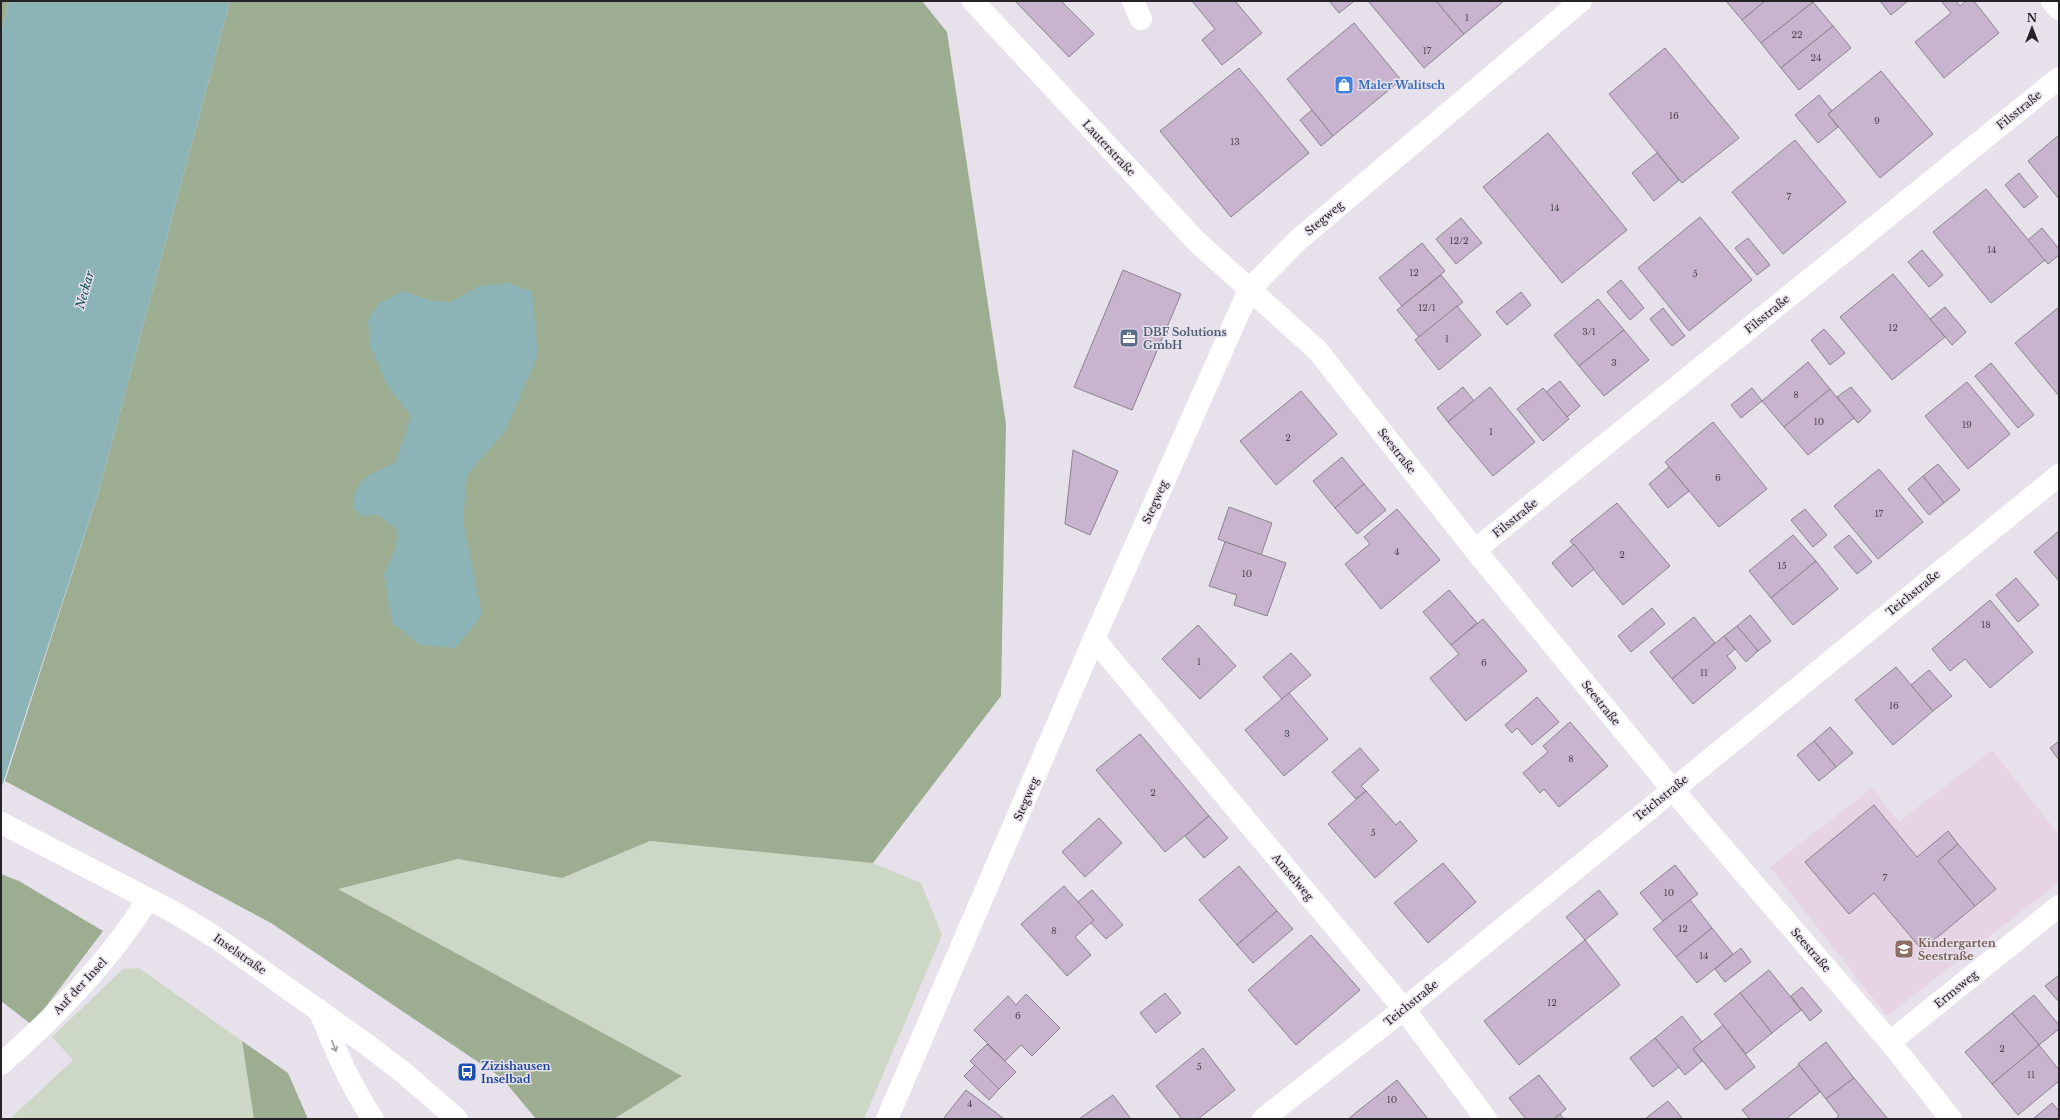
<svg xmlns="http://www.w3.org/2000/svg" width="2060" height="1120" font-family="'Libre Baskerville',serif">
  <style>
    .education { fill: #e6d3e4 }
    .green { fill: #ccd7c5 }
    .forest { fill: #9dad92 }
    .water { fill: #8cb4b7 }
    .building { fill: #c8b4ce; stroke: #89828b }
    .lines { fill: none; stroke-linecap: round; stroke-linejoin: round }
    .minor { stroke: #fff; stroke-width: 22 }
    .oneway { stroke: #9d9c9e }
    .labels { text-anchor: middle; stroke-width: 3; stroke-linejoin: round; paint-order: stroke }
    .number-label { font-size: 9px; fill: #4e4751 }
    .shop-label { font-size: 11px; font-weight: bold; fill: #366cbe; stroke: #e7e1eb; text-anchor: start }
    .street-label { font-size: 11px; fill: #262327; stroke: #e7e1eb }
    .service-label { font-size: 11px; font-weight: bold; fill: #4e5e75; stroke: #e7e1eb; text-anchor: start }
    .education-label { font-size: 11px; font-weight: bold; fill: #785e54; stroke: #e7e1eb; text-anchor: start }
    .transit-label { font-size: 11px; font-weight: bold; fill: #164399; stroke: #e7e1eb; text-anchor: start }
    .water-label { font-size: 12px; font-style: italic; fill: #0d494d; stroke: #e7e1eb }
  </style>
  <rect width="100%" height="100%" fill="#e7e1eb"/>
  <polygon class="education" points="1992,750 2059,835 2059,882 1887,1016 1770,867 1872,788 1899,822"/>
  <g class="green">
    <polygon points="650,841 873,863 921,883 942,935 864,1119 614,1119 681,1076 337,889 458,859 562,878"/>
    <polygon points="139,968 242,1041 254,1119 10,1119 73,1060 52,1037 123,969"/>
  </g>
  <g class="forest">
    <polygon points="1,1 9,1 1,32"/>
    <polygon points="230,1 922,1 947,32 1006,424 1001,696 873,863 650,841 562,878 458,859 338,889 682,1076 614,1119 536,1119 502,1078 271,923 5,781 98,494"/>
    <polygon points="1,874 19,881 103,931 32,1025 1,1001"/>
    <polygon points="242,1041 288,1073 308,1119 254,1119"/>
  </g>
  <g class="water">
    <polygon points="9,1 230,1 98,494 1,789 1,32"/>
    <path d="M508,283L532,291L538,355L506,430L467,475L463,521L482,615L455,648L420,645L392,623L384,574L395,549L398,530L378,515L362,516L353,509C353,479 371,474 395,463L411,416L387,385L370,346L368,319L380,303L403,291L432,301L450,302L480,286Z"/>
  </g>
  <g class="building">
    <polygon points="1015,1 1061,1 1094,34 1069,57"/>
    <polygon points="1192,1 1235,1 1262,33 1222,65 1202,40 1215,29"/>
    <polygon points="1329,1 1353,1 1353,2 1339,13"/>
    <polygon points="1368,1 1436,1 1464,34 1424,68"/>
    <polygon points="1436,1 1504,1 1464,34"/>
    <polygon points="1726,1 1765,1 1742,20"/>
    <polygon points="1765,1 1812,1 1813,2 1761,43 1742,20"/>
    <polygon points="1880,1 1908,1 1891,15"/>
    <polygon points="1941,1 1956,1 1960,6 1966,1 1974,1 1999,33 1944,78 1915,42 1951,13"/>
    <polygon points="1813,2 1833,26 1781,68 1761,43"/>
    <polygon points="1354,23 1401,80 1333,136 1287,79"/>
    <polygon points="1833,26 1851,48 1799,90 1781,68"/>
    <polygon points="1665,48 1739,138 1682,183 1609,94"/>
    <polygon points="1239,68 1309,153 1231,217 1160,131"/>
    <polygon points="1881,71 1933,134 1880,178 1828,114"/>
    <polygon points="1819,95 1832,111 1828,114 1838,127 1818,143 1795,115"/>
    <polygon points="1312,110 1333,136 1321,146 1300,120"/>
    <polygon points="1548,133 1627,230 1562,283 1483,187"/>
    <polygon points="2059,135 2059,199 2028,161"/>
    <polygon points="1795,140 1846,202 1783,254 1732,192"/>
    <polygon points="1657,153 1679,180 1654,201 1632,173"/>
    <polygon points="2019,173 2038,197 2024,208 2005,185"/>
    <polygon points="1986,189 2045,260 1991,303 1933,232"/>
    <polygon points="1700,217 1752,280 1689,331 1638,268"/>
    <polygon points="1461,218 1482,243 1456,264 1436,239"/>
    <polygon points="2042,228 2059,249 2059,255 2048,264 2028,240"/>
    <polygon points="1748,238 1770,265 1757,275 1735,248"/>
    <polygon points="1422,243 1445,271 1402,306 1379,278"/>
    <polygon points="1922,250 1943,275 1929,287 1908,262"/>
    <polygon points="1123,270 1181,294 1132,410 1074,387"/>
    <polygon points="1893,274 1945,337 1892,380 1840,317"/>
    <polygon points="1441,275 1463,302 1419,337 1397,310"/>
    <polygon points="1621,280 1644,308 1630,320 1607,292"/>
    <polygon points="1521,292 1531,305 1507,325 1496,312"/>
    <polygon points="1598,299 1624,330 1579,366 1554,335"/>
    <polygon points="1457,306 1481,335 1439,370 1415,340"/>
    <polygon points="1945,307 1966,332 1952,345 1930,319"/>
    <polygon points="2059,307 2059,396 2015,343"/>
    <polygon points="1663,308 1685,336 1672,346 1650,319"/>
    <polygon points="1824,329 1845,353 1830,365 1811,340"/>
    <polygon points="1624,330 1649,360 1604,396 1579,366"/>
    <polygon points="1808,362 1830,389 1784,427 1762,401"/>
    <polygon points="1991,363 2034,415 2018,428 1975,376"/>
    <polygon points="1560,381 1580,406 1567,417 1546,392"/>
    <polygon points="1967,382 2010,434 1968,469 1925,416"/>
    <polygon points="1463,387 1474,401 1448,422 1437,408"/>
    <polygon points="1490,387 1535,442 1493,476 1448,422"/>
    <polygon points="1851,387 1871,411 1858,423 1837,397"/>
    <polygon points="1543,388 1569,419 1543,441 1517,409"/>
    <polygon points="1752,388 1762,401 1741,418 1731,405"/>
    <polygon points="1830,389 1854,418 1808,455 1784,427"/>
    <polygon points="1301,391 1337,434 1276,485 1240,441"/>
    <polygon points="1713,422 1767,489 1719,527 1665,462"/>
    <polygon points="1073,450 1118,471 1090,535 1065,524"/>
    <polygon points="1342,457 1364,484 1335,508 1313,481"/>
    <polygon points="1938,464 1960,490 1944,503 1923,476"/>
    <polygon points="1669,467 1689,491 1668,508 1649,484"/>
    <polygon points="1879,469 1923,522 1878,559 1834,506"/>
    <polygon points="1923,476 1944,503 1929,515 1908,489"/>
    <polygon points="1364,484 1386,510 1357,534 1335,508"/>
    <polygon points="1617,503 1670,566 1623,605 1570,541"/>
    <polygon points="1229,507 1272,523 1261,555 1218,539"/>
    <polygon points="1397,509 1440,560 1381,609 1345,564 1370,544 1364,537"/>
    <polygon points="1805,509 1827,535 1813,547 1791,520"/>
    <polygon points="2059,531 2059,581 2034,552"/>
    <polygon points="1793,535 1816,561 1771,598 1749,571"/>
    <polygon points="1849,535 1872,562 1857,574 1834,547"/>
    <polygon points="1225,542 1286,563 1267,616 1234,605 1237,595 1209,586"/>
    <polygon points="1574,544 1594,569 1572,587 1552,563"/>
    <polygon points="1816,561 1838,589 1793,625 1771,598"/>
    <polygon points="2016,578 2039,605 2018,622 1996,595"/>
    <polygon points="1449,590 1477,623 1451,645 1423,612"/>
    <polygon points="1990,600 2033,652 1990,688 1965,659 1950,671 1932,649"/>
    <polygon points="1652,608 1665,624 1631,652 1618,636"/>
    <polygon points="1750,615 1771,641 1758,651 1737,626"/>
    <polygon points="1694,617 1715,643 1672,679 1650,652"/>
    <polygon points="1483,619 1527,671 1466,721 1430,678 1459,654 1451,645"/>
    <polygon points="1198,625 1236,666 1200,699 1162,659"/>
    <polygon points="1737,626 1758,651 1746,662 1724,636"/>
    <polygon points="1724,636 1735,649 1727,656 1736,668 1693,704 1672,679"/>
    <polygon points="1291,653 1311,675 1282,699 1263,677"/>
    <polygon points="1896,667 1933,711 1893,745 1855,700"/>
    <polygon points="1929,670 1952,696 1933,711 1911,685"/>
    <polygon points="1289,693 1328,739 1284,776 1245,730"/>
    <polygon points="1537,697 1559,722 1532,745 1517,728 1512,733 1505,725"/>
    <polygon points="1570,722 1608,766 1559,807 1544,789 1540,793 1523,773 1548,752 1543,746"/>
    <polygon points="1830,727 1853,753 1836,767 1814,741"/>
    <polygon points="1140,734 1209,816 1165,852 1096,770"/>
    <polygon points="1814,741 1836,767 1819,781 1797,755"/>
    <polygon points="2059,741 2059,760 2050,748"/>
    <polygon points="1360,748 1379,770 1361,786 1366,791 1356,799 1332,772"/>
    <polygon points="1366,791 1396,825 1400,821 1417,841 1375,878 1328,824"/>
    <polygon points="1874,805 1917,857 1948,831 1958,844 1938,861 1975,906 1922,950 1874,893 1849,914 1805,862"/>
    <polygon points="1209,816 1228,838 1204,858 1185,836"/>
    <polygon points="1099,818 1122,843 1085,877 1062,852"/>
    <polygon points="1958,844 1996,889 1975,906 1938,861"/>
    <polygon points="1443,863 1476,902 1428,943 1394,903"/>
    <polygon points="1675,865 1698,894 1663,921 1640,893"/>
    <polygon points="1239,866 1277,911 1237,945 1199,900"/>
    <polygon points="1064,886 1094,920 1075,937 1091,955 1067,976 1021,924"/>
    <polygon points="1092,890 1123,925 1106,939 1091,923 1094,920 1078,902"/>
    <polygon points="1599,890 1618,914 1585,940 1566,917"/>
    <polygon points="1690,900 1712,928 1676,957 1653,929"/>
    <polygon points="1277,911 1293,929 1253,963 1237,945"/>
    <polygon points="1712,928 1733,954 1697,983 1676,957"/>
    <polygon points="1311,935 1360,990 1296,1045 1248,990"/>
    <polygon points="1585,940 1620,985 1519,1065 1484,1021"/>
    <polygon points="1741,948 1751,962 1725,982 1715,969"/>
    <polygon points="1769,970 1801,1010 1772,1033 1740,993"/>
    <polygon points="2059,975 2059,1002 2045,986"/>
    <polygon points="1802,987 1822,1011 1810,1021 1791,996"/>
    <polygon points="1165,993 1181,1013 1156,1033 1140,1013"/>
    <polygon points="1740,993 1772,1033 1746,1054 1714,1014"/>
    <polygon points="1026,994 1060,1028 1032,1056 1021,1045 1005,1061 974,1030 1008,996 1016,1005"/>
    <polygon points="2034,995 2059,1025 2059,1029 2039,1045 2012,1013"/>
    <polygon points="2012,1013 2039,1045 1992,1084 1965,1052"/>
    <polygon points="1682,1016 1702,1042 1693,1049 1702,1061 1685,1075 1655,1038"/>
    <polygon points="1723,1025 1755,1067 1726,1090 1693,1049"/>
    <polygon points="1655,1038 1679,1067 1653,1087 1630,1058"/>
    <polygon points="1826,1042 1854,1078 1826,1099 1798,1064"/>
    <polygon points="987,1044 1016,1072 999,1089 970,1061"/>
    <polygon points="2039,1045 2059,1070 2059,1081 2018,1115 1992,1084"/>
    <polygon points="1203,1048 1235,1090 1198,1119 1182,1119 1156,1086"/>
    <polygon points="975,1065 999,1089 989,1100 964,1076"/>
    <polygon points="1799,1065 1820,1092 1786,1119 1750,1119 1742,1110"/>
    <polygon points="1539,1075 1566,1109 1554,1119 1526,1119 1509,1098"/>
    <polygon points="1854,1078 1888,1119 1835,1119 1839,1116 1826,1099"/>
    <polygon points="1397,1080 1428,1119 1348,1119"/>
    <polygon points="966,1090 1003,1118 1002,1119 943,1119"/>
    <polygon points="1113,1095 1131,1119 1079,1119"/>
    <polygon points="1668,1101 1683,1119 1645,1119"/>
    <polygon points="2052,1103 2059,1111 2059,1119 2033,1119"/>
    <polygon points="1560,1114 1564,1119 1554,1119"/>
  </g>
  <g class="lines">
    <g class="minor">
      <polyline points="973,1 1197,242 1318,351 1475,550 1672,789 1890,1042 1951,1119"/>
      <polyline points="1133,1 1141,19"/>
      <polyline points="2052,1 2059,9"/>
      <polyline points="1475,550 2059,78"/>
      <polyline points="1094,639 1404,1009 1486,1119"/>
      <polyline points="1,823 172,911 215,937 366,1044 404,1073 457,1119"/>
      <path d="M319,1010C335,1049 349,1083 373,1119"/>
      <polyline points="1890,1042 2059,906"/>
      <path d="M1,1064C56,1016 109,962 148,899"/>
      <polyline points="887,1119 1094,639 1249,290 1297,241 1581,1"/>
      <polyline points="1263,1119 1404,1009 2059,475"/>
    </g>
  </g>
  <defs><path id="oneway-shaft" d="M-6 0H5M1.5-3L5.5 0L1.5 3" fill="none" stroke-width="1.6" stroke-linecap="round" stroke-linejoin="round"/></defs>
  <use class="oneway" href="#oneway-shaft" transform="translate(334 1046) rotate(69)"/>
  <defs>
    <symbol id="shop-square" viewBox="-11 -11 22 22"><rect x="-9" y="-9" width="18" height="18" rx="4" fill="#3f7fe0" stroke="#e7e1eb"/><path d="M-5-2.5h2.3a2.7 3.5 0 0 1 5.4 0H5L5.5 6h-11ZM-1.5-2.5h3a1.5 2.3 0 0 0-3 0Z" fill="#fff"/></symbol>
    <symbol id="office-square" viewBox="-11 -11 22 22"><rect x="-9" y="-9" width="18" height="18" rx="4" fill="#5c6f8a" stroke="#e7e1eb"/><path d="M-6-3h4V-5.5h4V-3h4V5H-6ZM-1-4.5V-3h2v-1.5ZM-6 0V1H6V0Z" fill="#fff"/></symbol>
    <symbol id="school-square" viewBox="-11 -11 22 22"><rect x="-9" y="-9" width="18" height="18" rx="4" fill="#8d6e63" stroke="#e7e1eb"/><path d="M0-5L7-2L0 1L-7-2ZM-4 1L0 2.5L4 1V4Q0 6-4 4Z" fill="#fff"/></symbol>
    <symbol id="bus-square" viewBox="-11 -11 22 22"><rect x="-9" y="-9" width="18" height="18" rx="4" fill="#1a4fb4" stroke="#e7e1eb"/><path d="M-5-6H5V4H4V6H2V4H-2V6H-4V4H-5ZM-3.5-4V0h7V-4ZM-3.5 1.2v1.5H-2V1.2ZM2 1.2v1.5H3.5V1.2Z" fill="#fff"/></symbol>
  </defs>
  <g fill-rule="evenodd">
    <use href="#shop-square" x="1333" y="74" width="22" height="22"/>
    <use href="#office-square" x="1118" y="327" width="22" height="22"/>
    <use href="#school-square" x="1893" y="938" width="22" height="22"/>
    <use href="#bus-square" x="456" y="1061" width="22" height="22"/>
  </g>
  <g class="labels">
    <g class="number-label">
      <text x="1467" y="21">1</text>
      <text x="1797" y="38">22</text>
      <text x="1427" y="54">17</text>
      <text x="1816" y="61">24</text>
      <text x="1674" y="119">16</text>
      <text x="1877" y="124">9</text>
      <text x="1235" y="145">13</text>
      <text x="1789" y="200">7</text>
      <text x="1555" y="211">14</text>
      <text x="1459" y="244">12/2</text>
      <text x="1992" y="253">14</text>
      <text x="1414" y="276">12</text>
      <text x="1695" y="277">5</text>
      <text x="1427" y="311">12/1</text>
      <text x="1893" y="331">12</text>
      <text x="1589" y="335">3/1</text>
      <text x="1447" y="342">1</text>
      <text x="1614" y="366">3</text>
      <text x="1796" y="398">8</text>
      <text x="1819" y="425">10</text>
      <text x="1967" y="428">19</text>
      <text x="1491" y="435">1</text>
      <text x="1288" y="441">2</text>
      <text x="1718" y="481">6</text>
      <text x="1879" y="517">17</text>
      <text x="1397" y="555">4</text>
      <text x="1622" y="558">2</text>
      <text x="1782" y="569">15</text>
      <text x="1247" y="577">10</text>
      <text x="1986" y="628">18</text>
      <text x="1199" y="665">1</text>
      <text x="1484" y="666">6</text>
      <text x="1704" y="676">11</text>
      <text x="1894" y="709">16</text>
      <text x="1287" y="737">3</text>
      <text x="1571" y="762">8</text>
      <text x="1153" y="796">2</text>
      <text x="1373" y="836">5</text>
      <text x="1885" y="881">7</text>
      <text x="1669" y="896">10</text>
      <text x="1683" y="932">12</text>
      <text x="1054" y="934">8</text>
      <text x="1704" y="959">14</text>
      <text x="1552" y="1006">12</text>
      <text x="1018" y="1019">6</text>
      <text x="2002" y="1052">2</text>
      <text x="1199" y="1070">5</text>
      <text x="2031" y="1078">11</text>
      <text x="1392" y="1103">10</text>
      <text x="970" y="1107">4</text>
    </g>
    <g class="shop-label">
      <text x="1358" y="89">Maler Walitsch</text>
    </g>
    <g class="street-label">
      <text transform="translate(2019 110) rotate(-39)" y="4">Filsstraße</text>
      <text transform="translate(1109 148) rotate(47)" y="4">Lauterstraße</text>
      <text transform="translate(1324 218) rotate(-40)" y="4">Stegweg</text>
      <text transform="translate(1767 314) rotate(-39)" y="4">Filsstraße</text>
      <text transform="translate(1397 451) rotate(52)" y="4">Seestraße</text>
      <text transform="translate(1155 502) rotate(-66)" y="4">Stegweg</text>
      <text transform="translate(1515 518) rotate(-39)" y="4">Filsstraße</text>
      <text transform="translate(1913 593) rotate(-39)" y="4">Teichstraße</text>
      <text transform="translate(1601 703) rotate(51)" y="4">Seestraße</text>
      <text transform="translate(1661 798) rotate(-39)" y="4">Teichstraße</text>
      <text transform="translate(1026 799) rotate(-67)" y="4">Stegweg</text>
      <text transform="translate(1293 877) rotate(50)" y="4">Amselweg</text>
      <text transform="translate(1811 950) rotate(49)" y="4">Seestraße</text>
      <text transform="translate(240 954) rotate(35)" y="4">Inselstraße</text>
      <text transform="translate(80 986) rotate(-47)" y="4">Auf der Insel</text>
      <text transform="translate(1956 989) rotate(-39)" y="4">Ermsweg</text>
      <text transform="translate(1411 1003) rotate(-39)" y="4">Teichstraße</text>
    </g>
    <g class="service-label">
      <text x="1143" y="336">DBF Solutions<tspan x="1143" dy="13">GmbH</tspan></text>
    </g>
    <g class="education-label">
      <text x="1918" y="947">Kindergarten<tspan x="1918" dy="13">Seestraße</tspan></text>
    </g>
    <g class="transit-label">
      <text x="481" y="1070">Zizishausen<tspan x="481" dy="13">Inselbad</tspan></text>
    </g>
    <g class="water-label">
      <text transform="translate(85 290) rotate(-74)" y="4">Neckar</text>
    </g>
  </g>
  <rect width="2060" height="1120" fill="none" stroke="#262327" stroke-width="4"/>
  <g transform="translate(2032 28)" stroke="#e7e1eb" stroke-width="3" paint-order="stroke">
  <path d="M0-3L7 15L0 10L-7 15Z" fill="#262327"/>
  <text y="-6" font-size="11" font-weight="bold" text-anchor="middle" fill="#262327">N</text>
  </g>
</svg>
